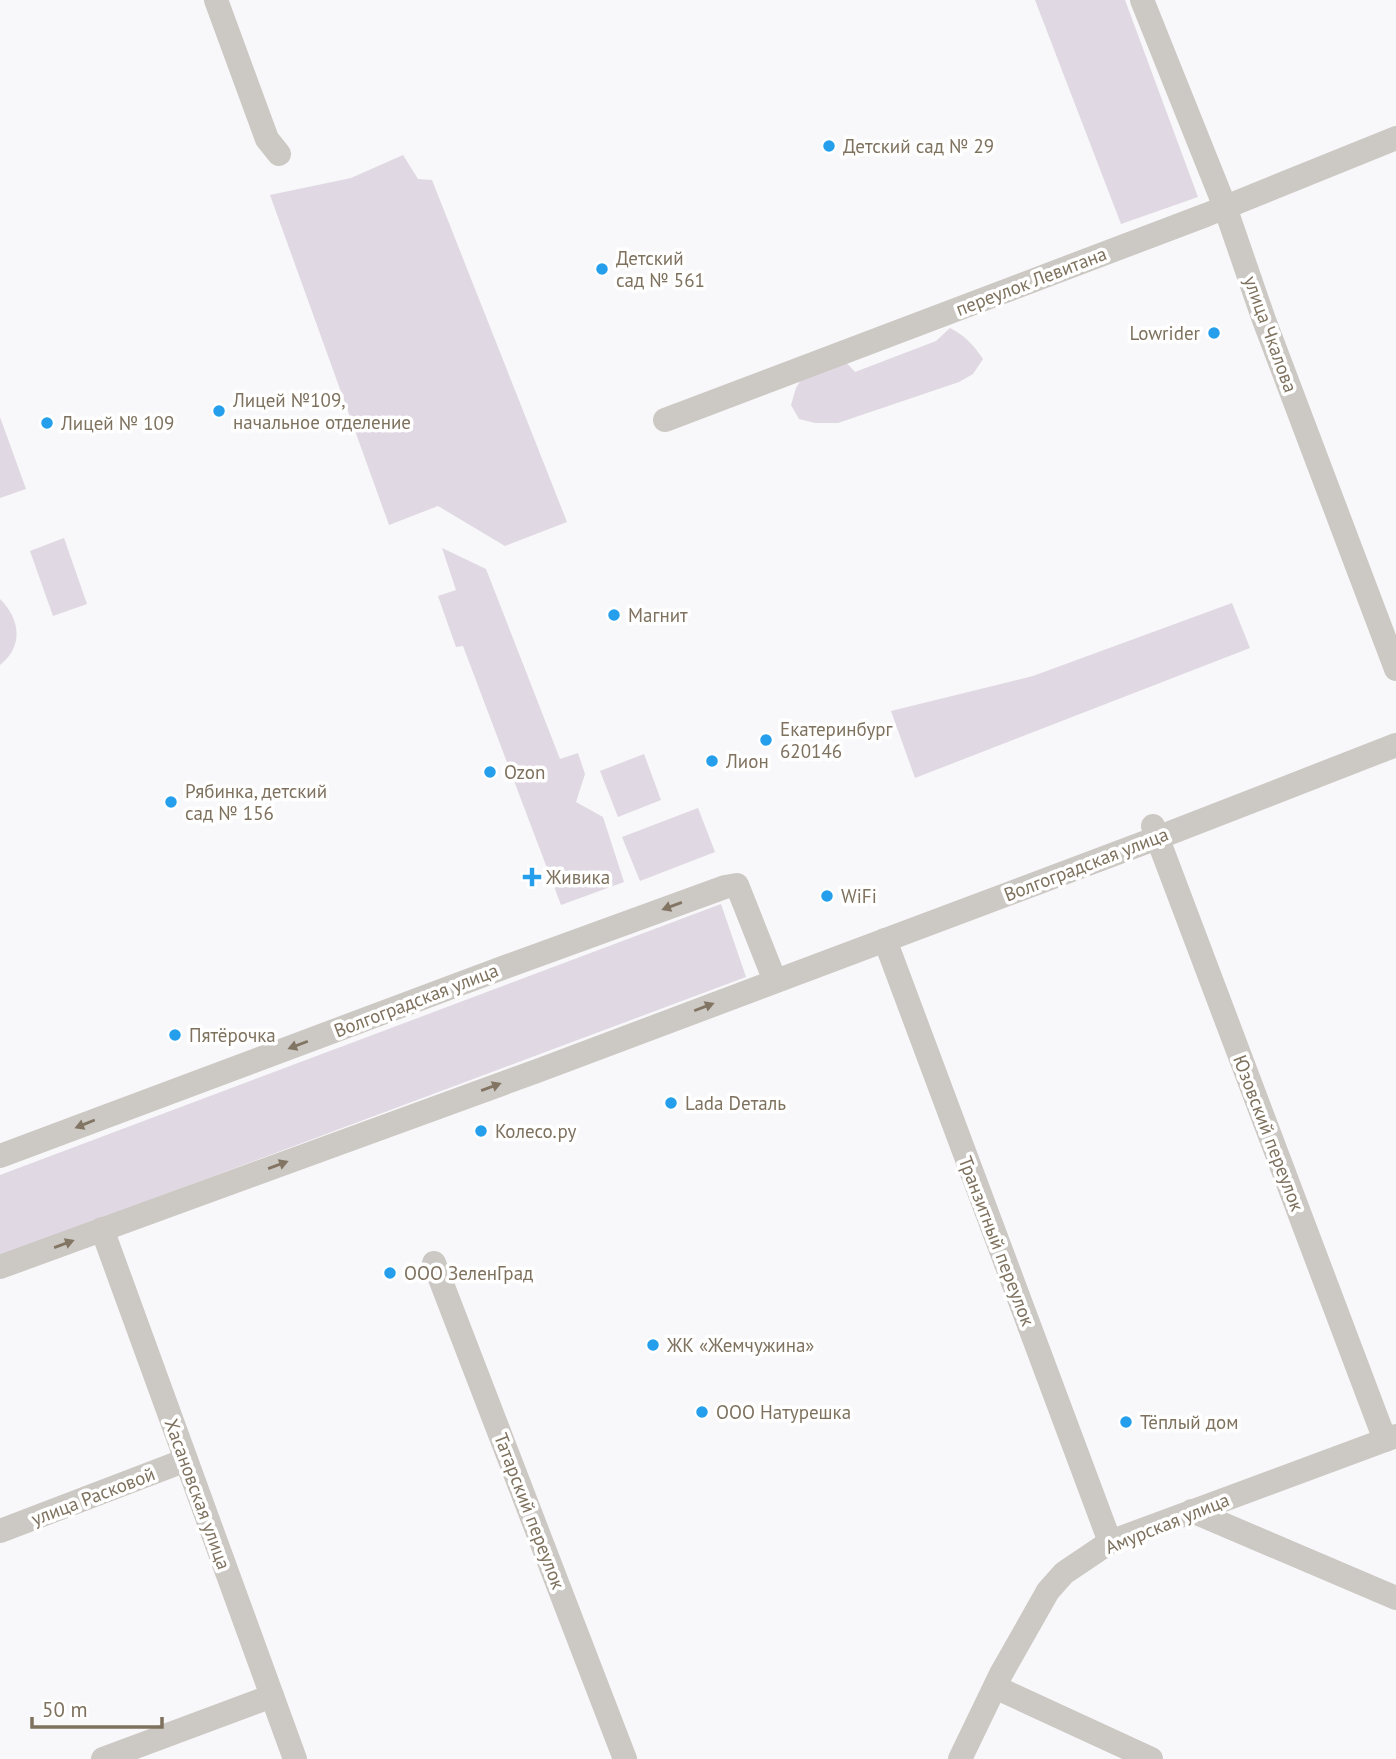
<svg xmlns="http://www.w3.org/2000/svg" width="1396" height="1759" font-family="'PT Sans',sans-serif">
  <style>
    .green { fill: #e0d8e2 }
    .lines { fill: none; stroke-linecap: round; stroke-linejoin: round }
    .minor { stroke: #ccc8c3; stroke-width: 24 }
    .oneway { fill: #827563 }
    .poi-dot { fill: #259fec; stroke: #fff; stroke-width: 2.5 }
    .labels { text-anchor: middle; stroke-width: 7; stroke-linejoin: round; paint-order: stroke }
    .poi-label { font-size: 19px; fill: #7e715e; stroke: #fff; text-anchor: start }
    .street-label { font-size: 19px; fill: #7e715e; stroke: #fff }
  </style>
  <rect width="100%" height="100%" fill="#f8f7fa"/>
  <g class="green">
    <polygon points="1035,0 1125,0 1198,197 1121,224"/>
    <polygon points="403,155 418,179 432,180 567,522 505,546 438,506 389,525 270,195 351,178"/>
    <path d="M950,328C965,336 973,344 983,359L973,374L959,382L838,423H815L799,419L791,405L796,388L805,373L843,359L855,372L936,341Z"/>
    <polygon points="0,417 26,489 0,498"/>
    <polygon points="64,538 87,604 53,616 30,551"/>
    <polygon points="442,548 486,569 560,759 578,753 585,774 576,802 603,817 624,882 561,905 463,646 456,647 438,596 456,590"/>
    <path d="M0,599C20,619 24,646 0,665Z"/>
    <polygon points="1232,603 1250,648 915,778 891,711 1033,676"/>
    <polygon points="644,754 661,800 618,817 600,771"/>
    <polygon points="698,808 715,852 640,881 622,837"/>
    <polygon points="721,904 746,977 0,1256 0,1175"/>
  </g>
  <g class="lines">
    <g class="minor">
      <polyline points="216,0 267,139 279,154"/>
      <polyline points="1142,0 1225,207 1264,320 1396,669"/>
      <polyline points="665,420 1206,215 1396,138"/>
      <polyline points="1153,826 1385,1440"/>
      <polyline points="885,940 1110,1542"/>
      <polyline points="0,1156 505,967 725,887 737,885 775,981"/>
      <polyline points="102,1229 295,1759"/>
      <polyline points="434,1263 625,1759"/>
      <polyline points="0,1267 537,1071 1157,838 1396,745"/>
      <polyline points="1192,1511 1396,1598"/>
      <polyline points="0,1531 186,1460"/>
      <polyline points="995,1687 1151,1759"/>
      <polyline points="103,1759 272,1696"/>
      <polyline points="960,1759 1001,1674 1048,1591 1064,1573 1110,1542 1396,1436"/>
    </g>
  </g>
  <defs><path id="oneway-solid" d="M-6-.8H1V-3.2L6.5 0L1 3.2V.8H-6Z" transform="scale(1.75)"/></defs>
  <g class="oneway">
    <use href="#oneway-solid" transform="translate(672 906) rotate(160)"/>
    <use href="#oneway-solid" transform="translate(704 1007) rotate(-21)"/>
    <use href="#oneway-solid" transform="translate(298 1045) rotate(159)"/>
    <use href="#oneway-solid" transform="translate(491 1087) rotate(-20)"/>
    <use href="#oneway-solid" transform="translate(85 1124) rotate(158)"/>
    <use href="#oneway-solid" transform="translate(278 1165) rotate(-20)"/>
    <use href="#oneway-solid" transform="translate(64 1244) rotate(-20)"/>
  </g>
  <g class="poi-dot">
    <circle cx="829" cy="146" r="7"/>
    <circle cx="602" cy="269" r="7"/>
    <circle cx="1214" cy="333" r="7"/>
    <circle cx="219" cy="411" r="7"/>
    <circle cx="47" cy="423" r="7"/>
    <circle cx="614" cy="615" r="7"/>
    <circle cx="766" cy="740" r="7"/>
    <circle cx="712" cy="761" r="7"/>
    <circle cx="490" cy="772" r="7"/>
    <circle cx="171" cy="802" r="7"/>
    <path d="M528.5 866.5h7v7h7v7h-7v7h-7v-7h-7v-7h7z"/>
    <circle cx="827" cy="896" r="7"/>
    <circle cx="175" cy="1035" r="7"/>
    <circle cx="671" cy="1103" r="7"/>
    <circle cx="481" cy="1131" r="7"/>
    <circle cx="390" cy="1273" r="7"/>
    <circle cx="653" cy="1345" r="7"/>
    <circle cx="702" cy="1412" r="7"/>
    <circle cx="1126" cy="1422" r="7"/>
  </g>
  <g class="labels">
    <g class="poi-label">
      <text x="843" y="153">Детский сад № 29</text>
      <text x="616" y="265">Детский<tspan x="616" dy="22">сад № 561</tspan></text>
      <text x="1200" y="340" text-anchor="end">Lowrider</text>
      <text x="233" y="407">Лицей №109,<tspan x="233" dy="22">начальное отделение</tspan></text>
      <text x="61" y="430">Лицей № 109</text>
      <text x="628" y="622">Магнит</text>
      <text x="780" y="736">Екатеринбург<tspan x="780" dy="22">620146</tspan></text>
      <text x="726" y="768">Лион</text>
      <text x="504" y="779">Ozon</text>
      <text x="185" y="798">Рябинка, детский<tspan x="185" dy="22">сад № 156</tspan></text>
      <text x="546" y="884">Живика</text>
      <text x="841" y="903">WiFi</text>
      <text x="189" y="1042">Пятёрочка</text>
      <text x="685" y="1110">Lada Dеталь</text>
      <text x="495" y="1138">Колесо.ру</text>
      <text x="404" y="1280">ООО ЗеленГрад</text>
      <text x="667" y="1352">ЖК «Жемчужина»</text>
      <text x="716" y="1419">ООО Натурешка</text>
      <text x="1140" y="1429">Тёплый дом</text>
    </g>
    <g class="street-label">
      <text transform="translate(1031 281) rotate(-21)" y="7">переулок Левитана</text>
      <text transform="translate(1271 334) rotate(70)" y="7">улица Чкалова</text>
      <text transform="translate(1086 864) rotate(-21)" y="7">Волгоградская улица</text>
      <text transform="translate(416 1000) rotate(-21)" y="7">Волгоградская улица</text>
      <text transform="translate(1269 1133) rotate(69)" y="7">Юзовский переулок</text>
      <text transform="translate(997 1241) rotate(69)" y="7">Транзитный переулок</text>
      <text transform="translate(198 1494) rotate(70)" y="7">Хасановская улица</text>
      <text transform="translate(93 1496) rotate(-21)" y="7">улица Расковой</text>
      <text transform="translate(530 1511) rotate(69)" y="7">Татарский переулок</text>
      <text transform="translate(1167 1523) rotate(-22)" y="7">Амурская улица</text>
    </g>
  </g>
  <path d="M32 1717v10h130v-10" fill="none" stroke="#7e715e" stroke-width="3.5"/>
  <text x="42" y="1717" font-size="21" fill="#7e715e" stroke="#ffffff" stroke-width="5" paint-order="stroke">50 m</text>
</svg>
